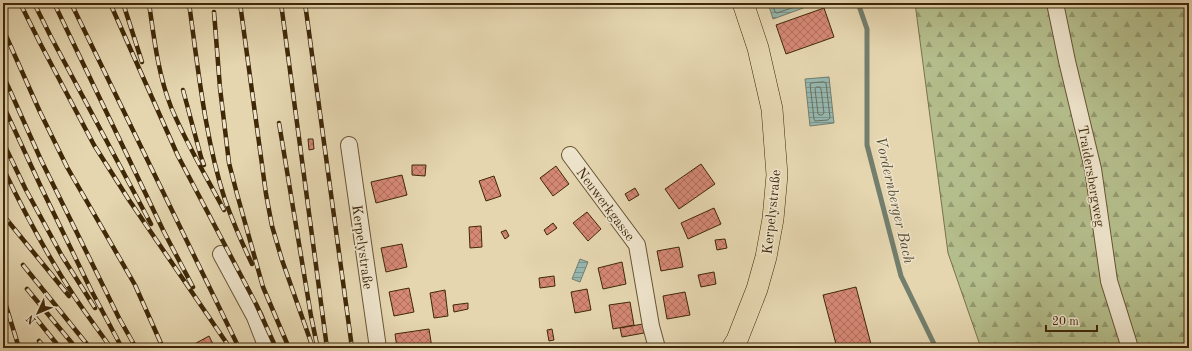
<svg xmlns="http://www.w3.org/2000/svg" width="1192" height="351" font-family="'Old Standard TT',serif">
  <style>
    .forest { fill: url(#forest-firs); stroke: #7a734a }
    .water { fill: url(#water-rules); stroke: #737e6d }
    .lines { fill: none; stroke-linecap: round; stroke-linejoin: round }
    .shore { stroke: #6a705c; stroke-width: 1 }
    .stream { stroke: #737e6d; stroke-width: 5 }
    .building { fill: url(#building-cross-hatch); stroke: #3f2808 }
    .minor-casing { stroke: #685432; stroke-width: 18 }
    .major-casing { stroke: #3f2808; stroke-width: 22 }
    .minor { stroke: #eee4cc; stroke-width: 16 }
    .major { stroke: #e5d6b0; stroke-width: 21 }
    .rail-casing { stroke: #3f2808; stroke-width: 4.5 }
    .rail { stroke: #eee4cc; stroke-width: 3; stroke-dasharray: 9; stroke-linecap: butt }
    .labels { text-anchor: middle; stroke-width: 3; stroke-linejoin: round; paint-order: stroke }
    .street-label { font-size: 14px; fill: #3f2808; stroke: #eee4cc }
    .water-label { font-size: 15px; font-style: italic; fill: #554c32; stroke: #eee4cc }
  </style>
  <defs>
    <pattern id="forest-firs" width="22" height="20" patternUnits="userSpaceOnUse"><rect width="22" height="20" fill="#b4be8c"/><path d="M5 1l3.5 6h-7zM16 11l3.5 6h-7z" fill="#949a70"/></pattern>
    <pattern id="water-rules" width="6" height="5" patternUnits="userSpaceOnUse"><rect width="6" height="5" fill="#96b8b1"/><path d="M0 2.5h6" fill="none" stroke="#7c968e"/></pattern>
    <pattern id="building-cross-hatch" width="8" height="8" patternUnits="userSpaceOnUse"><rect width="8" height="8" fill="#d58874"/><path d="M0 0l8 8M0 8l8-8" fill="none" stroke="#ae6f5d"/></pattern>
  </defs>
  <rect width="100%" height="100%" fill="#e5d6b0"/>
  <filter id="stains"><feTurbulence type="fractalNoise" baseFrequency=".005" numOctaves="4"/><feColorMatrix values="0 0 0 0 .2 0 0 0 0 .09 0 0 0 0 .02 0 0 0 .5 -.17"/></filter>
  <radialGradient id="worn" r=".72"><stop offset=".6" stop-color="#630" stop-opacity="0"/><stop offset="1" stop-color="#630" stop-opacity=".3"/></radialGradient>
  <polygon class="forest" points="915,3 1189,3 1189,348 981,348 948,253"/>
  <g class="water">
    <polygon points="768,3 817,3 773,19"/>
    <polygon points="829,77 834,123 810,126 805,79"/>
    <polygon points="580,259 588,262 580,282 572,279"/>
  </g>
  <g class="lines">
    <g class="shore">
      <polyline points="772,3 775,12 777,13 806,3"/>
      <polygon points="824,82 826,83 830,118 828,120 815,121 814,119 810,84 812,83"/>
      <polygon points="817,87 820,87 821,89 824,113 822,115 820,115 818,114 815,89"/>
    </g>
    <polyline class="stream" points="858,3 867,29 867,145 901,276 936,348"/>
  </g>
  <g class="building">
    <polygon points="824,8 834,37 786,54 776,25"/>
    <polygon points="308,139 313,139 314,149 309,150"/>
    <polygon points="701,164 715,184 679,209 665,189"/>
    <polygon points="412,165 426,165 425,176 412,175"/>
    <polygon points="556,166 569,184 553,196 540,178"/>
    <polygon points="402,175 407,195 376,203 371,182"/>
    <polygon points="494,176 501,196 486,201 479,181"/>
    <polygon points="635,188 639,195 629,201 625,194"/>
    <polygon points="714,208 721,224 688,239 681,223"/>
    <polygon points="587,212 601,229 588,241 573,223"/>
    <polygon points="553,223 557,228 547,235 544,230"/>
    <polygon points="481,226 482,247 470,248 469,227"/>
    <polygon points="506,230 509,236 505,239 501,232"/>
    <polygon points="725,239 727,248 717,250 715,240"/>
    <polygon points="402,244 407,267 386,272 381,248"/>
    <polygon points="679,247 683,267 661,271 657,251"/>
    <polygon points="622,262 626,284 603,289 598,268"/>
    <polygon points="714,272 716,284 701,287 698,275"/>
    <polygon points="554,276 555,286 540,288 539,278"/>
    <polygon points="856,287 872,348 837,348 823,295"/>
    <polygon points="409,288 414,312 394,316 389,292"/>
    <polygon points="587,289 591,310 575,313 571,292"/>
    <polygon points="445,290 448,316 434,318 430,293"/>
    <polygon points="685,292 690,315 667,319 663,296"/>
    <polygon points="630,302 634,325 613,329 609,305"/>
    <polygon points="468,303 468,309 454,312 453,305"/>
    <polygon points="643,324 644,333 622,337 620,328"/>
    <polygon points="429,329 432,348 397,348 395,334"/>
    <polygon points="552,329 554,340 549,341 547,330"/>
    <polygon points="209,336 215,348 187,348"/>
  </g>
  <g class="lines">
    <defs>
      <g id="minor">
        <polyline points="1055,3 1067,61 1093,169 1109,281 1130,348"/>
        <polyline points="349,145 378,348"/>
        <polyline points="570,155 637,245 651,326 657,348"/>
        <polyline points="221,254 255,317 267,348"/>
      </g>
      <polyline id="major" points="732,348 737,340 757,289 766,257 773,219 777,175 772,109 758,48 743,3"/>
    </defs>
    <use href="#minor" class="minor-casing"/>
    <use href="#major" class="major-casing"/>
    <use href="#minor" class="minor"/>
    <use href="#major" class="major"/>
    <defs>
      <g id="rail">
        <polyline points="20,3 40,43 94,145 129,200 230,348"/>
        <polyline points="34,3 51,37 151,224"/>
        <polyline points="54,3 164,232 193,287"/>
        <polyline points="71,3 239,348"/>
        <polyline points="110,3 178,156 256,304 276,348"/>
        <polyline points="123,3 142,62"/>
        <path d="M149,3C154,38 158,74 171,107C186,143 206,176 224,210"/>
        <path d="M189,3C198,68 205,138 225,200C233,222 242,243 252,264"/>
        <polyline points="240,3 266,194 272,226 282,260 313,348"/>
        <polyline points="281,3 327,348"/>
        <polyline points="305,3 352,348"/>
        <polyline points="214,12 220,88 229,163 237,194 263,287 289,348"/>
        <polyline points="3,29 40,112 67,167 135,285 163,348"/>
        <polyline points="3,75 41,160 119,318 136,348"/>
        <polyline points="183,90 201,157 204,165"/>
        <polyline points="3,105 41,187 91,290 122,348"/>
        <polyline points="279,123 311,316 317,345"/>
        <polyline points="3,142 26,190 62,256 95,308"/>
        <path d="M3,168C24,212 47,255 74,296C86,314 99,331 111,348"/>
        <polyline points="3,215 69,296"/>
        <polyline points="23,265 90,348"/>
        <polyline points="27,289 76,348"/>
        <polyline points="3,296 19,348"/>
        <polyline points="35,317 60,348"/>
        <polyline points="39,341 45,348"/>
      </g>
    </defs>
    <use href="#rail" class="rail-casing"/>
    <use href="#rail" class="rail"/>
  </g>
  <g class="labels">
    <g class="street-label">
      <text transform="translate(1092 176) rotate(80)" y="5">Traidersbergweg</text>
      <text transform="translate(606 204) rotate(53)" y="5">Neuwerkgasse</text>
      <text transform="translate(771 212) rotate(-84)" y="5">Kerpelystraße</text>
      <text transform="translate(363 247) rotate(82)" y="5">Kerpelystraße</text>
    </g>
    <g class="water-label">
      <text transform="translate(895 200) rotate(77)" y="5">Vordernberger Bach</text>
    </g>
  </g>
  <rect width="1192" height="351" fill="none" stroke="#e5d6b0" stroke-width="16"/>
  <rect x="4" y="4" width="1184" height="343" fill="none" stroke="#3f2808" stroke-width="2"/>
  <rect x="8" y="8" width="1176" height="335" fill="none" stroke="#3f2808"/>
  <g transform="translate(38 313) rotate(226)" stroke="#eee4cc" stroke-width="3" paint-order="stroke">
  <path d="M0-3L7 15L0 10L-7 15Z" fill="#3f2808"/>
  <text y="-6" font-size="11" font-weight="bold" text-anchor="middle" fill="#3f2808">N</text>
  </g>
  <path d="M1046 325v6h51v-6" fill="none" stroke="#3f2808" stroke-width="2"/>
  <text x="1052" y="325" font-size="12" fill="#3f2808" stroke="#eee4cc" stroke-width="3" paint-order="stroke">20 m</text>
  <rect width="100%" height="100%" filter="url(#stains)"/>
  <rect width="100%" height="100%" fill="url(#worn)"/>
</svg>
